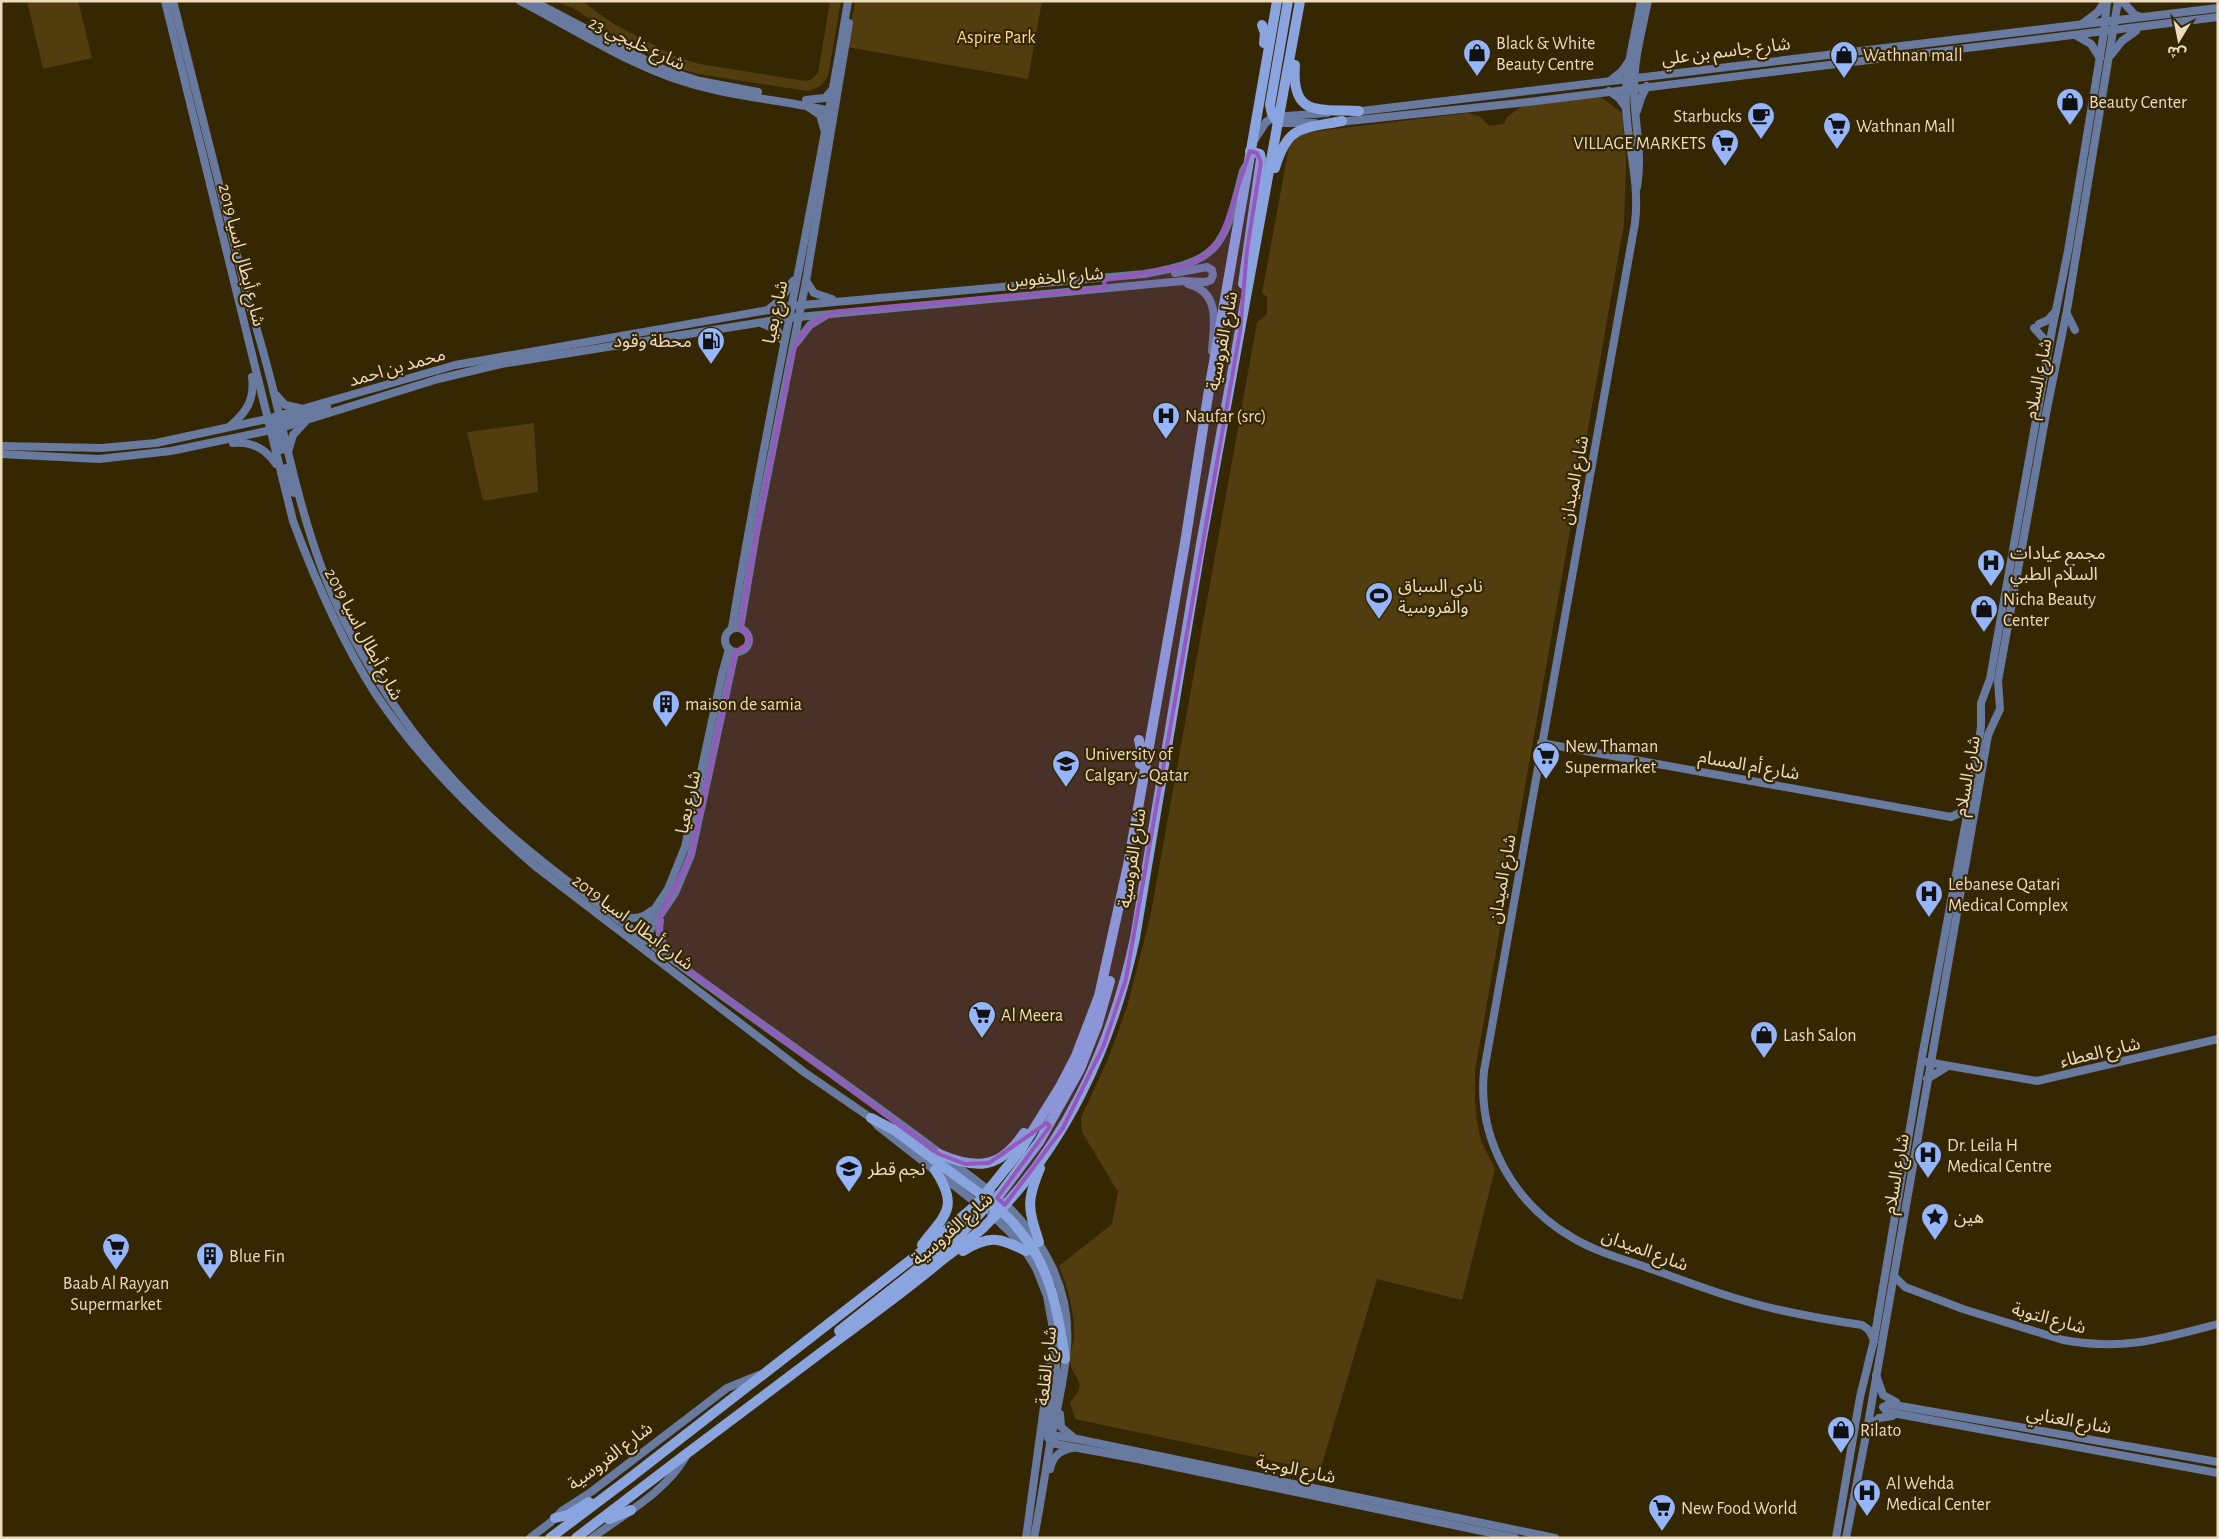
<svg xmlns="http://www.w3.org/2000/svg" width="2219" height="1539" font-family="'Alegreya Sans','Noto Sans Arabic',sans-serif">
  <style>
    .green { fill: #513d0d }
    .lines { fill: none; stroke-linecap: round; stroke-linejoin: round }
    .secondary { stroke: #697aa0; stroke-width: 8 }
    .highway { stroke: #89a4de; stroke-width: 10 }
    .marked { fill: #9758be; fill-opacity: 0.2; stroke: #9758be; stroke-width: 4; stroke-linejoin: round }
    .labels { text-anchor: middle; stroke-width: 4.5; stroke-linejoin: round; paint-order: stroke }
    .park-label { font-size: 18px; fill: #fdd98c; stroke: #362703 }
    .street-label { font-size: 18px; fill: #ecdcbd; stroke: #362703 }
    .poi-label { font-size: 18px; fill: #ecdcbd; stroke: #362703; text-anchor: start }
  </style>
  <rect width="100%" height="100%" fill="#362703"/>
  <g class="green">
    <polygon points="27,1 78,1 92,58 43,69"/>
    <path d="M555,1H582L612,23L677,57L700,64L806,81L812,79L818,73L830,1H841L828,76C823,85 817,89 807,91L698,74L673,67L606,31L575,9Z"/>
    <polygon points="855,1 1042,1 1028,79 847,47"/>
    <path d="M1601,97L1622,113L1626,159L1624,224L1475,1071V1102L1477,1121L1481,1141L1495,1169L1462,1300L1377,1279L1320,1471L1075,1419L1070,1402C1091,1381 1071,1379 1070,1361C1070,1353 1073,1345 1074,1338C1075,1313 1068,1289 1059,1266L1112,1224L1118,1192L1082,1132L1081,1118L1108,1059L1127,1007L1150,918L1257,322L1267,314V297L1262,293L1289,147L1301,133L1468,113L1481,117L1489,126L1504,124L1507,117L1522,106Z"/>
    <polygon points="534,423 538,492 483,501 467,432"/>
  </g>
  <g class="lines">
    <g class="secondary">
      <path d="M165,1L293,521C315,580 341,640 375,693C419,759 475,814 535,866L804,1072L871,1118L878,1126L980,1206"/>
      <path d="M173,1C196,92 219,184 242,275C251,312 263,348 272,385C291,463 307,545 343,618C381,695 434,766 498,824C547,868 601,906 654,946C766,1029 882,1107 992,1193"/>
      <path d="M520,1C572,28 629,65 685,82C732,97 783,100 831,111"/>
      <polyline points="533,1 665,70 700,81 758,92"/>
      <path d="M1641,1C1635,36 1624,72 1626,108C1628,146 1640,185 1635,223L1484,1071C1477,1140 1514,1204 1573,1238C1598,1253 1630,1261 1657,1271C1698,1286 1738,1301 1780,1310C1807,1316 1835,1321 1862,1325L1869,1330L1874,1340"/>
      <polyline points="2122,1 2135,15 2142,17"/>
      <polyline points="2082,24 2098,12 2105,1"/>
      <polyline points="2077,36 2091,44 2100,58"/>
      <polyline points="2111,55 2122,41 2136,31"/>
      <polyline points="1611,80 1622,71 1629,61"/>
      <polyline points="1609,91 1619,98 1626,108"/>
      <polyline points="806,100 825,98 831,91"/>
      <polyline points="808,107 820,115 824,129"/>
      <polyline points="1637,111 1641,98 1647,86"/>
      <polyline points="1353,112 2218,8"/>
      <polyline points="1339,122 1528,102 2218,17"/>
      <polyline points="1278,123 1315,123"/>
      <polyline points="1255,139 1266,122 1274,117 1327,113"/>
      <path d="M1637,187C1643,154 1634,121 1634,88C1634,59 1642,30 1648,1"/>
      <polyline points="806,281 814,293 832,299"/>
      <path d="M1188,284C1221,292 1214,325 1212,351"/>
      <polyline points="770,308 780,300 793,281"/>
      <polyline points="2067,314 2075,330"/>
      <polyline points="761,323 777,330 783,341"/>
      <polyline points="2039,324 2048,320 2056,311"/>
      <polyline points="2034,328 2044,339 2048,349"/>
      <polyline points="796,343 810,325 825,316"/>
      <polyline points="276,395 285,405 299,408"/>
      <polyline points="276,424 327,407"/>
      <polyline points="274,425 281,450"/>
      <path d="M229,427C246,413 255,400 252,377"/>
      <path d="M233,443C251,441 266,449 276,464"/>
      <path d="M1,446L102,448L156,443L267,419L455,365L791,306L1144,274C1224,261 1224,243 1243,171L1246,166"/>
      <polyline points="288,452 293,435 305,422"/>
      <polyline points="1,454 99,459 171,451 281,428 438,379 501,364 788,318 1183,281 1206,282 1211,280 1213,275 1212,270 1207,267 1175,273"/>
      <polyline points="286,468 294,493"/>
      <circle cx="737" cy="640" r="12"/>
      <path d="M732,628C766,418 814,211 848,1"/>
      <polyline points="740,628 756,533 806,281 849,23"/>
      <polyline points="1541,743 1951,817 1962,812 1969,805"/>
      <path d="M616,913C629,920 640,920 651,911"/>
      <path d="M660,921C657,933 662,944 668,954"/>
      <polyline points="636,937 668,889 685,847 722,674 729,649"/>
      <polyline points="642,942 675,893 691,855 735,652"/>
      <polyline points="1927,1062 2037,1081 2218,1039"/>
      <polyline points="1927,1079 1945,1068"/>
      <path d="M1003,1202C1044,1239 1071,1289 1067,1346C1065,1379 1056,1412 1050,1444C1045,1475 1040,1507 1034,1538"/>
      <polyline points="991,1214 1019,1241 1036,1268 1047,1296 1054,1334 1026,1538"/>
      <path d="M1894,1276L1905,1287L1963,1309L2063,1340C2122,1351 2162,1339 2218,1324"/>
      <polyline points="1056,1346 1056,1375 1046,1432 1051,1443 1138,1459 1515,1538"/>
      <polyline points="1876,1375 1883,1395 1896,1402"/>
      <polyline points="1060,1414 1061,1427 1073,1437"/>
      <polyline points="1868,1428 1879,1418 1892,1416"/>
      <polyline points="1048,1438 1052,1435 1077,1439 1555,1538"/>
      <polyline points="2218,1462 1889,1404 1883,1407 1887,1412 2218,1473"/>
      <path d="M1050,1469C1053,1456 1060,1450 1073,1448"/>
      <polyline points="530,1538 551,1522 563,1510 591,1492 727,1388 759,1375"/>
      <path d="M592,1538C623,1515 665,1492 685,1458"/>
      <polyline points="1836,1538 1860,1397 1874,1340 1922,1057 1969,805 1981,727 1981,703 1990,679 2052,330 2068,251 2104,32 2107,1"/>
      <polyline points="1846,1538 1867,1430 1988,735 2000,709 1998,681 2046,414 2067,310 2118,1"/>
    </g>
    <g class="highway">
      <polyline points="1262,25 1265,33 1264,43"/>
      <path d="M1295,65C1291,117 1318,109 1359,111"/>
      <polyline points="1278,123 1272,114 1270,105 1288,1"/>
      <path d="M1275,168C1288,125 1301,129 1342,121"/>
      <polyline points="1243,284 1261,159 1260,154 1250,151"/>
      <polyline points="1139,740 1142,754 1140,764"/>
      <polyline points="871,1118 894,1130 987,1199"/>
      <path d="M939,1154C977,1170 1000,1169 1024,1133"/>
      <path d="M993,1207C1004,1212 1012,1221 1019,1230C1051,1267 1058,1312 1065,1359"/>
      <polyline points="994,1216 997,1198 1039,1142 1080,1069 1097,1026 1110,981"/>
      <path d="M1039,1242C1028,1208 1026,1202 1040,1168"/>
      <path d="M922,1245C943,1216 961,1209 935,1170"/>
      <path d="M963,1251C990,1234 1000,1238 1026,1251"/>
      <polyline points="839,1331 958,1237 984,1209 989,1191"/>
      <polyline points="555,1518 568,1515 589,1502"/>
      <polyline points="609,1519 631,1510"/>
      <polyline points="550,1538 631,1477 917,1255 977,1204 1020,1151 1060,1087 1076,1056 1099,996 1128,865 1185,543 1208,396 1277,1"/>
      <path d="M576,1538C658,1475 740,1413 823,1351C863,1321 903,1293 941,1261C955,1250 971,1239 984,1227C1064,1149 1112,1047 1135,938L1201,544L1300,1"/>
    </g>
  </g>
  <path class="marked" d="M1250,151L1257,153L1261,162L1247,250L1240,332L1126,979L1104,1045L1063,1128L1005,1205L997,1198L1050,1126L1047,1123L989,1163L965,1164L939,1154L675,961L660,936V916L691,855L735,652L749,643L748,635L740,628L756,533L792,354L801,335L815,321L835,312L1105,288L1104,280L1184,266L1204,256L1221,239Z"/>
  <defs>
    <symbol id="shop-pin" viewBox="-11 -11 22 30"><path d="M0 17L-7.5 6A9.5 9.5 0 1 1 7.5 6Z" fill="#95b6fd" stroke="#362703"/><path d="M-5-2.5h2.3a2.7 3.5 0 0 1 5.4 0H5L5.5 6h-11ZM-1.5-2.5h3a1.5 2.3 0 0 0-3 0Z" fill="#111"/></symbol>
    <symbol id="cafe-pin" viewBox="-11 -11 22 30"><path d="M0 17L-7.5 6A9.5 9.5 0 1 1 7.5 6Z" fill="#95b6fd" stroke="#362703"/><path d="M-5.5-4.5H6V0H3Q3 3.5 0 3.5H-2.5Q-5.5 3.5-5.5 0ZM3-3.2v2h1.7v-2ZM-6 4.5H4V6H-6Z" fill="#111"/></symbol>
    <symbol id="supermarket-pin" viewBox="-11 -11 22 30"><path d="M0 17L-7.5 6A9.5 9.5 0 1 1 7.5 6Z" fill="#95b6fd" stroke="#362703"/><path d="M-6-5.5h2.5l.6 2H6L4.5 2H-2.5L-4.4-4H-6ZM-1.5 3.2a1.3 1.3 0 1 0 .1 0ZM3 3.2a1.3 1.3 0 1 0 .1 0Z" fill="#111"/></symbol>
    <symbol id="fuel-pin" viewBox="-11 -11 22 30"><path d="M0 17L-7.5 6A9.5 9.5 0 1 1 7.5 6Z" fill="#95b6fd" stroke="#362703"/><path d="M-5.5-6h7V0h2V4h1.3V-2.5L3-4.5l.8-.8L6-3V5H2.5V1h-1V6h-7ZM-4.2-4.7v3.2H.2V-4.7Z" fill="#111"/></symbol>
    <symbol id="hospital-pin" viewBox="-11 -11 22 30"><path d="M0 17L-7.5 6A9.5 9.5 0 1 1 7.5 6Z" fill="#95b6fd" stroke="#362703"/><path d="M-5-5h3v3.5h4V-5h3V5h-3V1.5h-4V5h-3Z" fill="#111"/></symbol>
    <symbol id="stadium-pin" viewBox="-11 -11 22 30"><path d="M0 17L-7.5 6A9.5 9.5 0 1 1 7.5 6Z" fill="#95b6fd" stroke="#362703"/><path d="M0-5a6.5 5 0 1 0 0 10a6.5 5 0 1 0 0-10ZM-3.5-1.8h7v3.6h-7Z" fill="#111"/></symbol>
    <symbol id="building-pin" viewBox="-11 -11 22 30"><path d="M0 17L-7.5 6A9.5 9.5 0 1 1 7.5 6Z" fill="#95b6fd" stroke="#362703"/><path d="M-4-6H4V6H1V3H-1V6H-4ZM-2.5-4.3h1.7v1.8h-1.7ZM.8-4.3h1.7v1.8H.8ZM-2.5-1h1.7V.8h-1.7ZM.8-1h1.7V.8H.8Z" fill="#111"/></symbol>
    <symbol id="university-pin" viewBox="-11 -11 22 30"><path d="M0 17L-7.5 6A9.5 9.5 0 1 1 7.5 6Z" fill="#95b6fd" stroke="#362703"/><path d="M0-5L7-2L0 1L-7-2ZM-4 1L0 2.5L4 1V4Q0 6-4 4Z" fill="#111"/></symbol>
    <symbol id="school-pin" viewBox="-11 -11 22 30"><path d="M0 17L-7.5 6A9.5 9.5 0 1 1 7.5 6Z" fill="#95b6fd" stroke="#362703"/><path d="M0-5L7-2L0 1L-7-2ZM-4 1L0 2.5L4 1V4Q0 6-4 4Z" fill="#111"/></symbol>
    <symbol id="sight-pin" viewBox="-11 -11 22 30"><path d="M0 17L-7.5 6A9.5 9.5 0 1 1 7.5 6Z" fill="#95b6fd" stroke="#362703"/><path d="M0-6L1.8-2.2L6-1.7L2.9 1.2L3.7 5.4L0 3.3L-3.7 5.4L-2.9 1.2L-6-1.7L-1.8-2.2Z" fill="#111"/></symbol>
  </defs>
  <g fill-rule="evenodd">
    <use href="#shop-pin" x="1461" y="37" width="32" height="43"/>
    <use href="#shop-pin" x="1828" y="39" width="32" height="43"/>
    <use href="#shop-pin" x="2054" y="86" width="32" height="43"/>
    <use href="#cafe-pin" x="1745" y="100" width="32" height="43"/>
    <use href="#supermarket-pin" x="1821" y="110" width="32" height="43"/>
    <use href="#supermarket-pin" x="1709" y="127" width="32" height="43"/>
    <use href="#fuel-pin" x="695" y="325" width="32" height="43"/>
    <use href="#hospital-pin" x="1150" y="400" width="32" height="43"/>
    <use href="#hospital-pin" x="1975" y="547" width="32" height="43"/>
    <use href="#stadium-pin" x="1363" y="580" width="32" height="43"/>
    <use href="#shop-pin" x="1968" y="593" width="32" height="43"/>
    <use href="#building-pin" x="650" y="688" width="32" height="43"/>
    <use href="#supermarket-pin" x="1530" y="740" width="32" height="43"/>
    <use href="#university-pin" x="1050" y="748" width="32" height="43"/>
    <use href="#hospital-pin" x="1913" y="878" width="32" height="43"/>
    <use href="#supermarket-pin" x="966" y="999" width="32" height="43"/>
    <use href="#shop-pin" x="1748" y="1019" width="32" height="43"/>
    <use href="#hospital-pin" x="1912" y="1139" width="32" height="43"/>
    <use href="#school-pin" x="833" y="1153" width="32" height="43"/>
    <use href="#sight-pin" x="1919" y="1201" width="32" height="43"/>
    <use href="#supermarket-pin" x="100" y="1231" width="32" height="43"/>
    <use href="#building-pin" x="194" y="1240" width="32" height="43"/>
    <use href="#shop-pin" x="1825" y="1414" width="32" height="43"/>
    <use href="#hospital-pin" x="1851" y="1477" width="32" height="43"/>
    <use href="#supermarket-pin" x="1646" y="1492" width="32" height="43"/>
  </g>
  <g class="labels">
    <g class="park-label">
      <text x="996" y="43">Aspire Park</text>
    </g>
    <g class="street-label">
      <text transform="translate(637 43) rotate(25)" y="6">شارع خليجي 23</text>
      <text transform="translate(1726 51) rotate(-7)" y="6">شارع جاسم بن علي</text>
      <text transform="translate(242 255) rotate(76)" y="6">شارع أبطال اسيا 2019</text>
      <text transform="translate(1055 277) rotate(-5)" y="6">شارع الخفوس</text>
      <text transform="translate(775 312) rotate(-78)" y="6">شارع بعيا</text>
      <text transform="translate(1222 341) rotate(-79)" y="6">شارع الفروسية</text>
      <text transform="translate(397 367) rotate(-16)" y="6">محمد بن احمد</text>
      <text transform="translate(2038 379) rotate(-79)" y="6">شارع السلام</text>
      <text transform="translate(1574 480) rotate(-79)" y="6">شارع الميدان</text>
      <text transform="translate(364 634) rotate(62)" y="6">شارع أبطال اسيا 2019</text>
      <text transform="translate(1749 765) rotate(10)" y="6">شارع أم المسام</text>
      <text transform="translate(1967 776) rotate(-80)" y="6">شارع السلام</text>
      <text transform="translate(688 802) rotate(-78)" y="6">شارع بعيا</text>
      <text transform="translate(1132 858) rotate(-81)" y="6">شارع الفروسية</text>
      <text transform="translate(1502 879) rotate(-80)" y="6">شارع الميدان</text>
      <text transform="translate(633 922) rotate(37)" y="6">شارع أبطال اسيا 2019</text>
      <text transform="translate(2100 1052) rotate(-13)" y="6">شارع العطاء</text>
      <text transform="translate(1896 1174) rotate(-80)" y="6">شارع السلام</text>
      <text transform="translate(952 1229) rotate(-41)" y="6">شارع الفروسية</text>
      <text transform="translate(1645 1250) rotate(20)" y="6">شارع الميدان</text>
      <text transform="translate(2049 1318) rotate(15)" y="6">شارع التوبة</text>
      <text transform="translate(1046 1366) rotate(-84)" y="6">شارع القلعة</text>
      <text transform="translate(2069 1420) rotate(10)" y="6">شارع العنابي</text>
      <text transform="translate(610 1456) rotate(-37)" y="6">شارع الفروسية</text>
      <text transform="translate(1296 1469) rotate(12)" y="6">شارع الوجبة</text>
    </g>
    <g class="poi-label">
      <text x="1496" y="49">Black &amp; White<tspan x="1496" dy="21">Beauty Centre</tspan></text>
      <text x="1863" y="61">Wathnan mall</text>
      <text x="2089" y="108">Beauty Center</text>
      <text x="1742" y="122" text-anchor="end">Starbucks</text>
      <text x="1856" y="132">Wathnan Mall</text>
      <text x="1706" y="149" text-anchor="end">VILLAGE MARKETS</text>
      <text x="692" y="347" text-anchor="end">محطة وقود</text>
      <text x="1185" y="422">Naufar (src)</text>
      <text x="2010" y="559">مجمع عيادات<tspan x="2010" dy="21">السلام الطبي</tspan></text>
      <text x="1398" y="592">نادي السباق<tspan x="1398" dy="21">والفروسية</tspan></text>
      <text x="2003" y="605">Nicha Beauty<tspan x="2003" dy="21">Center</tspan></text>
      <text x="685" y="710">maison de samia</text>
      <text x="1565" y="752">New Thaman<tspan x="1565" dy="21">Supermarket</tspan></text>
      <text x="1085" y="760">University of<tspan x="1085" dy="21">Calgary - Qatar</tspan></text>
      <text x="1948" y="890">Lebanese Qatari<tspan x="1948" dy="21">Medical Complex</tspan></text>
      <text x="1001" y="1021">Al Meera</text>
      <text x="1783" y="1041">Lash Salon</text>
      <text x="1947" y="1151">Dr. Leila H<tspan x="1947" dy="21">Medical Centre</tspan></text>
      <text x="868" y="1175">نجم قطر</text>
      <text x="1954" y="1223">هين</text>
      <text x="229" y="1262">Blue Fin</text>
      <text x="116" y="1289" text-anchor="middle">Baab Al Rayyan<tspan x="116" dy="21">Supermarket</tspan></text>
      <text x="1860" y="1436">Rilato</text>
      <text x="1886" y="1489">Al Wehda<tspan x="1886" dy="21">Medical Center</tspan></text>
      <text x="1681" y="1514">New Food World</text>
    </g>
  </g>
  <rect width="2219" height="1539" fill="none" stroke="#ecdcbd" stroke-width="5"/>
  <g transform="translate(2179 40) rotate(190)" stroke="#362703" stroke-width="4" paint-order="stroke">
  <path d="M0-4L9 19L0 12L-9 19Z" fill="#ecdcbd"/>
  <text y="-8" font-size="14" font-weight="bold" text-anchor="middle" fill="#ecdcbd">ش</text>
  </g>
</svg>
